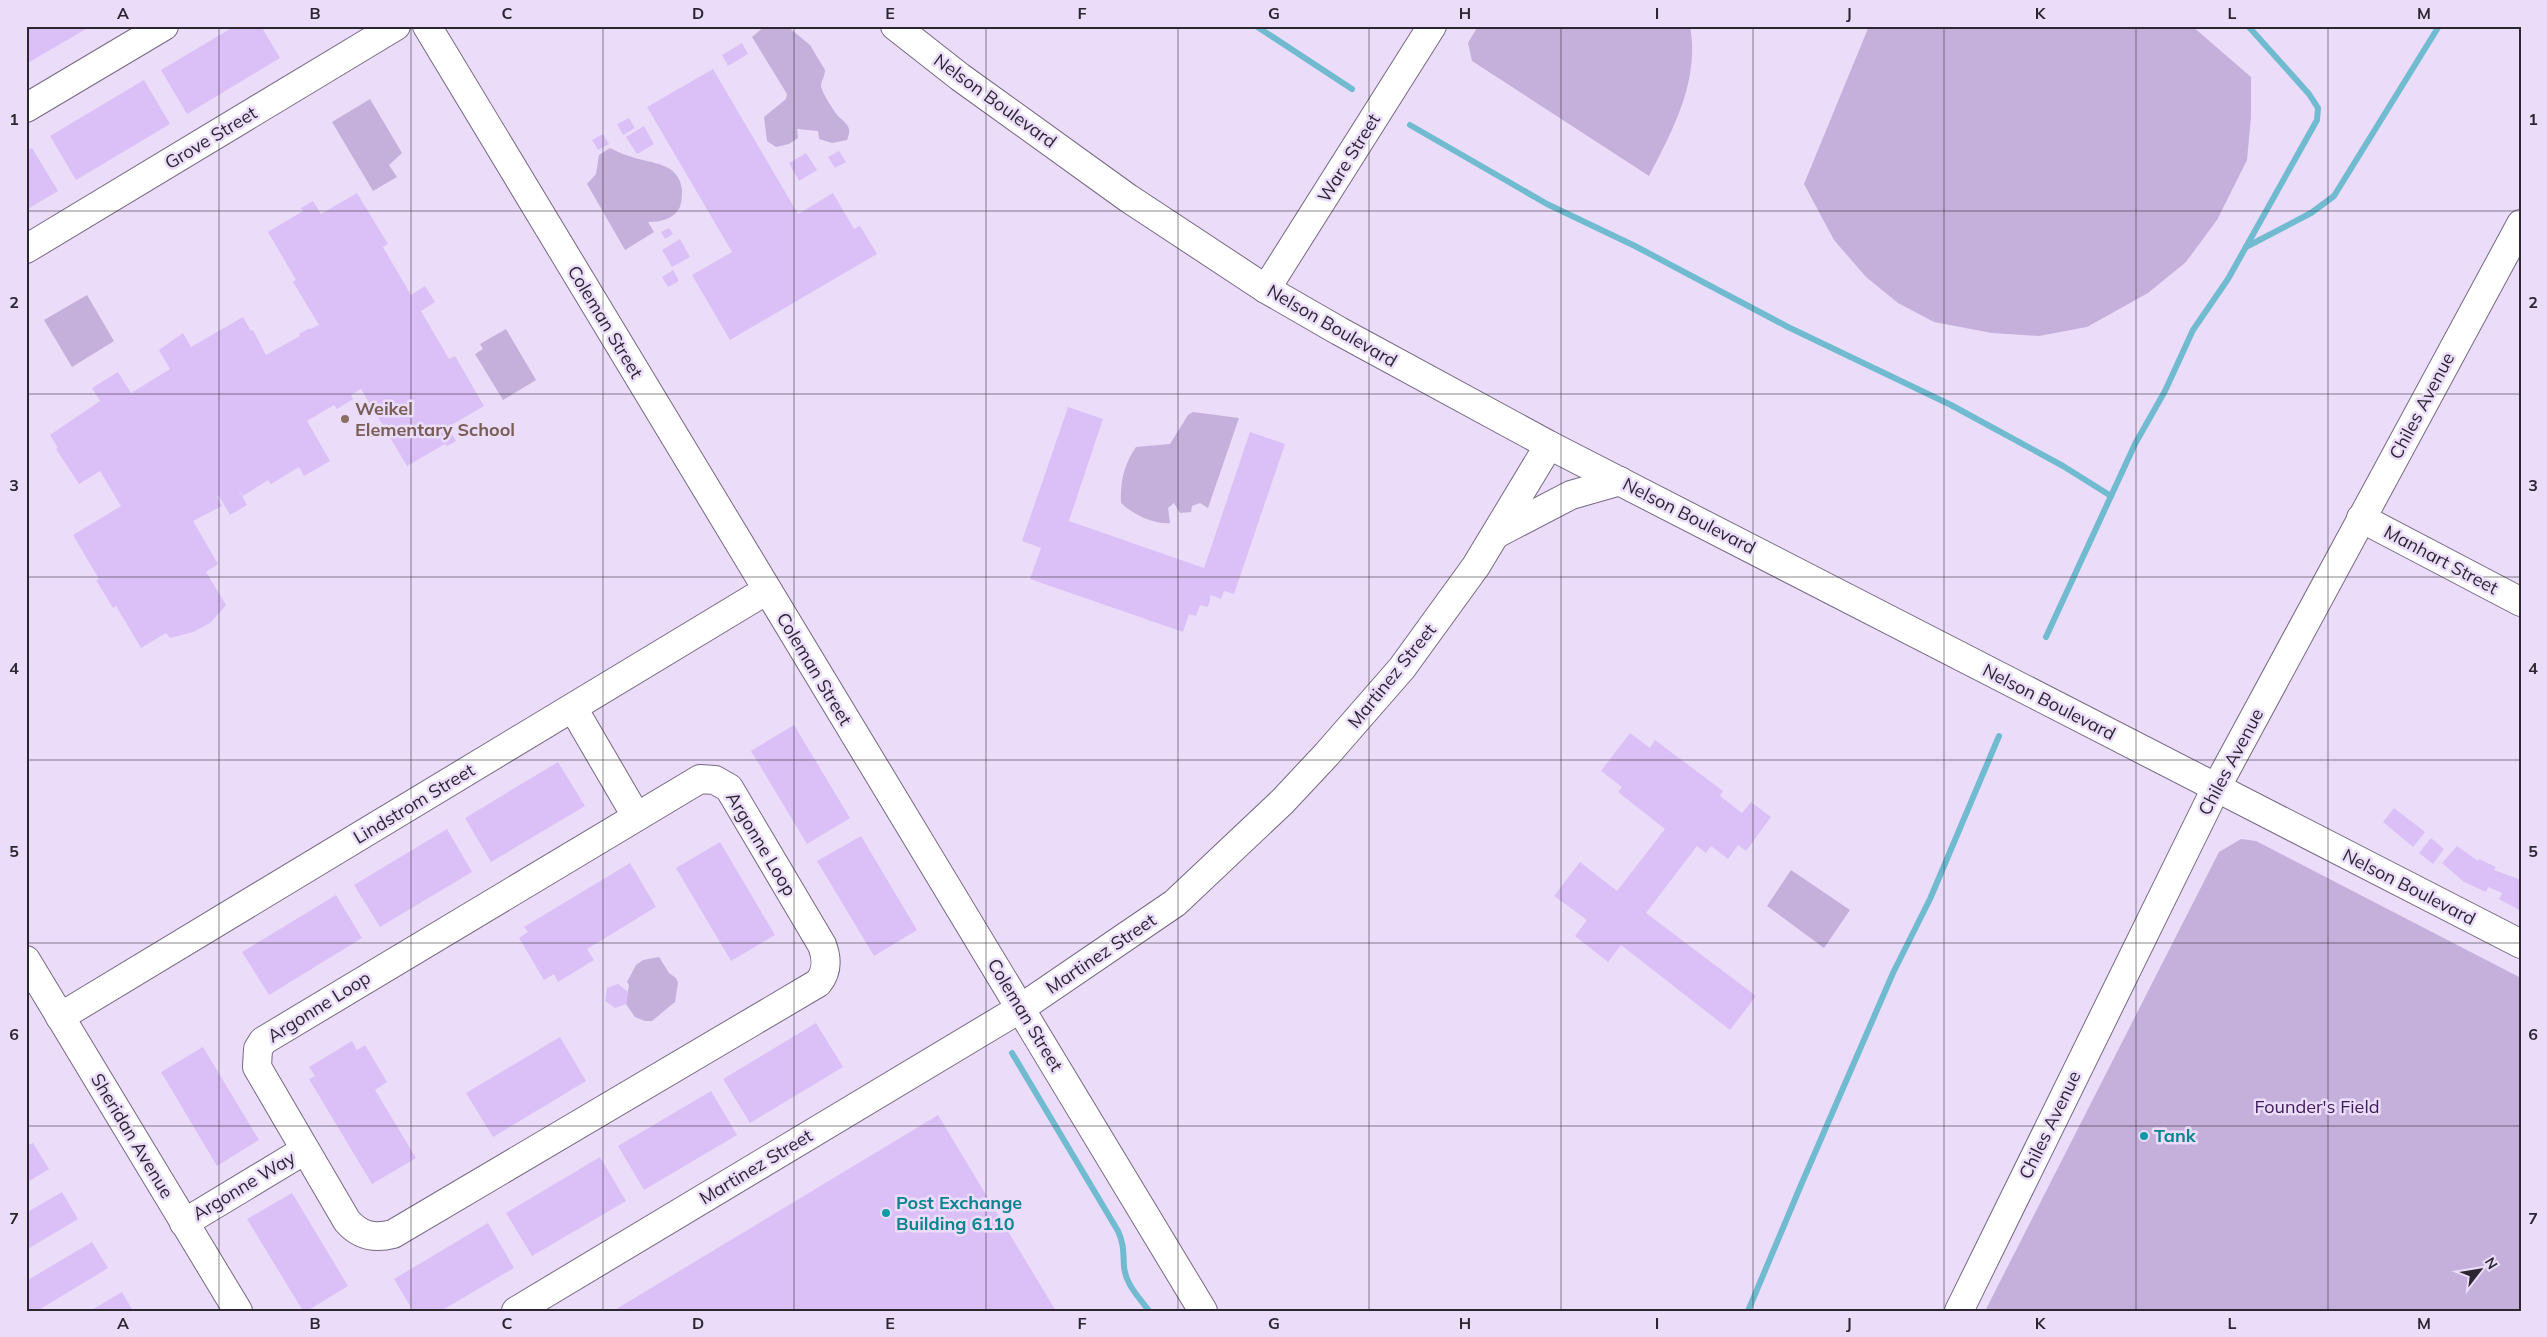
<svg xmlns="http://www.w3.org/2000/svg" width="2547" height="1337" font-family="Mulish,sans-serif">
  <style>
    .green { fill: #c4b0da }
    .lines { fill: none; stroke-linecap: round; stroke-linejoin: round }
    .stream { stroke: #71bbd0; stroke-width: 6 }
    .building { fill: #dac0f6 }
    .minor-casing { stroke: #756983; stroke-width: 30 }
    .minor { stroke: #fff; stroke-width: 28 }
    .grid { fill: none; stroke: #2b2631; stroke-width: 1; stroke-opacity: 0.55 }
    .education-dot { fill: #8d6e63; stroke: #ebddfa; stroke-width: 2 }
    .culture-dot { fill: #0f9aa8; stroke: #ebddfa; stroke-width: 2 }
    .labels { text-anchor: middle; stroke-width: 5; stroke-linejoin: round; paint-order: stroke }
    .street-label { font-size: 18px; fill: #2b2631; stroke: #ebddfa }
    .education-label { font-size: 18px; font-weight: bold; fill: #785e54; stroke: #ebddfa; text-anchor: start }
    .park-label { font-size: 18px; fill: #3d1a58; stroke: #ebddfa }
    .culture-label { font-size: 18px; font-weight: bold; fill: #0d838f; stroke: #ebddfa; text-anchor: start }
    .neatline { fill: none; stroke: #2b2631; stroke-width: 2 }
    .grid-label { font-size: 16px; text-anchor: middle; font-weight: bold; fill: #2b2631 }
  </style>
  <rect width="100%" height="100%" fill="#ebddfa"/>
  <g class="green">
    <path d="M765,26H787L810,45L825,70C825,76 821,81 821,86C821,91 835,113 839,117C848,125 852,128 847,140L832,143L819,139L818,131L797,129L798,138L789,144L776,147L767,141L764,117L786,99L787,94L752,37Z"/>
    <path d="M1478,26H1690C1700,80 1673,130 1649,176L1472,61L1468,43Z"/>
    <polygon points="1869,26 2192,26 2251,77 2251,117 2247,160 2217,220 2186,262 2148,293 2087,327 2039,336 1992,333 1934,322 1898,303 1866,277 1834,240 1804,184"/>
    <polygon points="370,99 402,153 389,165 397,177 373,191 332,122"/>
    <path d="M610,148C617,151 624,155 632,157C652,164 679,162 682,190C682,196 682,203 679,209C673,219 660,222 648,222L654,232L625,250L587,184L596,174L599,155Z"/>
    <polygon points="87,295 114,341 72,367 44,320"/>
    <polygon points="506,329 536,380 503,400 475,354 483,349 480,344"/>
    <path d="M1193,412L1239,418L1208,508L1200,503L1192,506L1191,512L1180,513L1174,503L1168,508L1170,523C1155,525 1132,514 1121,503C1120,482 1124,464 1136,447L1170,444L1188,415Z"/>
    <polygon points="2241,839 2256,841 2521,978 2521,1311 1985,1311 2219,852"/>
    <polygon points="1791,870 1850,910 1824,948 1767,906"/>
    <polygon points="659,957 669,973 676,978 678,983 675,1002 652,1021 645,1021 635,1017 626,1004 629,985 627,982 636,965 643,960"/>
  </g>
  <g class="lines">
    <g class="stream">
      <polyline points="1256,26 1352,89"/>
      <polyline points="1410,125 1547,204 1635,246 1788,327 1951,405 2063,466 2111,496"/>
      <polyline points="2246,247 2311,213 2334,196 2439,26"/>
      <polyline points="2046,637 2135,444 2165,391 2193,330 2228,279 2317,120 2318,108 2309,94 2248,26"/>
      <path d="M1012,1053L1118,1231C1124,1244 1123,1252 1124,1266C1125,1284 1139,1297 1149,1311"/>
      <polyline points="1748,1311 1801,1185 1893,973 1930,899 1999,736"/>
    </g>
  </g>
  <g class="building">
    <polygon points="26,26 91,26 26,64"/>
    <polygon points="235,26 261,26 280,58 187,114 161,70"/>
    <polygon points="742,43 748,54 728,66 722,55"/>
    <polygon points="713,69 798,214 833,193 854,229 860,226 877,254 730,340 692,275 732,252 647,107"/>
    <polygon points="144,80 170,124 76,180 50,136"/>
    <polygon points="629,118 635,128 623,135 617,124"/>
    <polygon points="644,126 654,144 637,154 626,137"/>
    <polygon points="603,134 609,144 598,150 592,140"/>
    <polygon points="32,148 58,191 26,210 26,151"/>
    <polygon points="839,151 846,162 835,168 828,157"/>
    <polygon points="806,153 817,170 799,181 789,163"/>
    <polygon points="357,193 388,244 383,247 411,295 425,286 435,302 421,311 449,359 455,356 484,406 448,427 456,441 447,446 445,444 407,466 361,389 351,395 353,399 337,409 334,405 307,421 330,461 304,476 299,467 271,484 268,480 243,496 237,486 247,505 230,515 219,496 217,497 222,506 193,521 218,564 206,572 226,605 221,611 210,623 193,632 170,638 166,633 141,648 116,606 113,608 96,580 99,579 73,535 121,506 100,471 79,484 56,449 58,448 50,435 100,401 92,388 118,372 131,393 170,369 159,350 183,333 191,347 243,317 251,331 253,330 266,355 300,336 299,334 310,328 311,329 319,325 293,282 296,280 268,232 303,211 301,208 313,201 321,214"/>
    <polygon points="669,228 673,234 665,239 661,232"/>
    <polygon points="680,239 690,257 672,267 662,250"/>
    <polygon points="673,270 679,281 668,287 662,277"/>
    <polygon points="1068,407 1103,419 1069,521 1204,568 1250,432 1285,444 1234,594 1224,591 1221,599 1211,595 1208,607 1200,605 1196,616 1189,614 1183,632 1030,579 1041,548 1022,541"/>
    <polygon points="794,725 850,818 807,844 751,751"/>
    <polygon points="1630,733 1650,748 1655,740 1723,791 1720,796 1742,813 1751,802 1771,817 1746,851 1738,845 1728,859 1711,846 1706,853 1697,846 1646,913 1756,996 1730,1030 1621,945 1608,962 1575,936 1587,920 1554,896 1580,862 1617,891 1665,829 1618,792 1622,787 1601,771"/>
    <polygon points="558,762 585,806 491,862 465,818"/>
    <polygon points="2394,808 2425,832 2413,847 2383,822"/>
    <polygon points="447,829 472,872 380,927 354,885"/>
    <polygon points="861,836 917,930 874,956 817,861"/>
    <polygon points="2431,838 2444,849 2433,864 2419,853"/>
    <polygon points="720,842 775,935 731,961 676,868"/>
    <polygon points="2457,846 2478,861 2479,859 2496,867 2494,870 2521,880 2521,911 2499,899 2502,893 2488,887 2486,892 2464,882 2442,863"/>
    <polygon points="630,863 656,907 587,949 594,960 558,982 554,974 544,980 519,938 528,932 524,927"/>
    <polygon points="336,895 362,938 269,995 242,952"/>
    <polygon points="618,984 628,992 626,1004 615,1008 605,1001 607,988"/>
    <polygon points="816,1023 843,1067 750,1123 723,1079"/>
    <polygon points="560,1037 586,1081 493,1137 466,1093"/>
    <polygon points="352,1041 357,1050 365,1045 387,1082 375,1090 416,1158 372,1184 309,1079 315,1076 309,1067"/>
    <polygon points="203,1047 259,1140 217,1166 161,1072"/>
    <polygon points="711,1091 737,1135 644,1190 618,1146"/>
    <polygon points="938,1115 1056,1311 613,1311"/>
    <polygon points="33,1143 49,1169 26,1183 26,1146"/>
    <polygon points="600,1157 626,1201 532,1256 506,1213"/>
    <polygon points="62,1192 78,1219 26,1250 26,1213"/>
    <polygon points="292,1193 348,1286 307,1311 303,1311 247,1219"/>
    <polygon points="488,1223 514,1268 441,1311 413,1311 394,1279"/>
    <polygon points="92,1242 108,1268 37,1311 26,1311 26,1281"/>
    <polygon points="122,1292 133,1311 90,1311"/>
  </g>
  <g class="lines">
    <defs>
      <g id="minor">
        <polyline points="427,26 1203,1311"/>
        <polyline points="895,26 960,77 1128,198 1266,289 1339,331 1549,445 2521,944"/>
        <polyline points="26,108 164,26"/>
        <polyline points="26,249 396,26"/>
        <polyline points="1266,289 1432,26"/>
        <polyline points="2361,518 2521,602"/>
        <polyline points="1498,533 1571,495 1620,481"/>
        <polyline points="573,708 636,816"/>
        <path d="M700,779L715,780L729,788L822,945C827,958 828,971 818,983L393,1234C374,1239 360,1236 347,1221L257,1067L258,1049L263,1041Z"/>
        <polyline points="26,960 238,1311"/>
        <polyline points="60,1017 767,590"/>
        <polyline points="184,1223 305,1150"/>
        <polyline points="516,1311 1021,1008 1175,903 1283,801 1327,754 1402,668 1476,566 1549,445"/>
        <polyline points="1959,1311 2216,788 2521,224"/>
      </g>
    </defs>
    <use href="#minor" class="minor-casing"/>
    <use href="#minor" class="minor"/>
  </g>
  <path class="grid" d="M219,26V1311M411,26V1311M603,26V1311M794,26V1311M986,26V1311M1178,26V1311M1369,26V1311M1561,26V1311M1753,26V1311M1944,26V1311M2136,26V1311M2328,26V1311M26,211H2521M26,394H2521M26,577H2521M26,760H2521M26,943H2521M26,1126H2521"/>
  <circle class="education-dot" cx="345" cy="419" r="5"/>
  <g class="culture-dot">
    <circle cx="2144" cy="1136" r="5"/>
    <circle cx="886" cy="1213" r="5"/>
  </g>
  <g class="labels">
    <g class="street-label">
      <text transform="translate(995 101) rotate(36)" y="6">Nelson Boulevard</text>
      <text transform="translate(211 138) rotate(-31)" y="6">Grove Street</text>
      <text transform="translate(1349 158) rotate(-58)" y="6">Ware Street</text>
      <text transform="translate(605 322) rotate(59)" y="6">Coleman Street</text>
      <text transform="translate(1332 326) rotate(30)" y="6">Nelson Boulevard</text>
      <text transform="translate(2422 406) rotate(-62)" y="6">Chiles Avenue</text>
      <text transform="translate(1689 516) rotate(27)" y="6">Nelson Boulevard</text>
      <text transform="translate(2441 560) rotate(28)" y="6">Manhart Street</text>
      <text transform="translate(814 669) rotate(59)" y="6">Coleman Street</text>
      <text transform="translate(1392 676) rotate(-51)" y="6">Martinez Street</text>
      <text transform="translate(2049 702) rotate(27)" y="6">Nelson Boulevard</text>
      <text transform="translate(2231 762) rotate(-62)" y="6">Chiles Avenue</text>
      <text transform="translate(414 804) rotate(-31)" y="6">Lindstrom Street</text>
      <text transform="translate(761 844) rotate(59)" y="6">Argonne Loop</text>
      <text transform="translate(2409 887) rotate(27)" y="6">Nelson Boulevard</text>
      <text transform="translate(1101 954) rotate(-34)" y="6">Martinez Street</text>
      <text transform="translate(319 1007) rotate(-32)" y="6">Argonne Loop</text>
      <text transform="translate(1025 1015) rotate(59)" y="6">Coleman Street</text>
      <text transform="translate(2050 1125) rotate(-64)" y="6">Chiles Avenue</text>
      <text transform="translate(132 1136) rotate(59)" y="6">Sheridan Avenue</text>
      <text transform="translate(756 1167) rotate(-31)" y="6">Martinez Street</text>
      <text transform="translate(244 1186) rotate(-31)" y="6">Argonne Way</text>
    </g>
    <g class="education-label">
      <text x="355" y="415">Weikel<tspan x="355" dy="21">Elementary School</tspan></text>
    </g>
    <g class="park-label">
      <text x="2317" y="1113">Founder's Field</text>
    </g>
    <g class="culture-label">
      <text x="2154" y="1142">Tank</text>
      <text x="896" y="1209">Post Exchange<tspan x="896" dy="21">Building 6110</tspan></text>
    </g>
  </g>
  <rect width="2547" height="1337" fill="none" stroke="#ebddfa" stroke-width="55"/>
  <g transform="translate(2480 1270) rotate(59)" stroke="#ebddfa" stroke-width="4" paint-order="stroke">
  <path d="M0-4L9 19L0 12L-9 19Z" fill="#2b2631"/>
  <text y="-8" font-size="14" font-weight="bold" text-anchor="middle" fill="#2b2631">N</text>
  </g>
  <rect x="28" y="28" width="2492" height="1282" class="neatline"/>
  <g class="grid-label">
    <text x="123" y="19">A</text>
    <text x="315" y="19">B</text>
    <text x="507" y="19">C</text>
    <text x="698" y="19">D</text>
    <text x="890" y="19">E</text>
    <text x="1082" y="19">F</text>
    <text x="1274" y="19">G</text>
    <text x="1465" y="19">H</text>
    <text x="1657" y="19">I</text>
    <text x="1849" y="19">J</text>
    <text x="2040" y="19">K</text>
    <text x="2232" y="19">L</text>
    <text x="2424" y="19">M</text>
    <text x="14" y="125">1</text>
    <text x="2533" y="125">1</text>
    <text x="14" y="308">2</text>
    <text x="2533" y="308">2</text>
    <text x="14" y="491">3</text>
    <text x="2533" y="491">3</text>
    <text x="14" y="674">4</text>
    <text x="2533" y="674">4</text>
    <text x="14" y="857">5</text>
    <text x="2533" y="857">5</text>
    <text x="14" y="1040">6</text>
    <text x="2533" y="1040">6</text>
    <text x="14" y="1224">7</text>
    <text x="2533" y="1224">7</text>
    <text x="123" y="1329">A</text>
    <text x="315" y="1329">B</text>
    <text x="507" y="1329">C</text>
    <text x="698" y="1329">D</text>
    <text x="890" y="1329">E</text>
    <text x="1082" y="1329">F</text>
    <text x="1274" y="1329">G</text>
    <text x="1465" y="1329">H</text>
    <text x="1657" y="1329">I</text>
    <text x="1849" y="1329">J</text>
    <text x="2040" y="1329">K</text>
    <text x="2232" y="1329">L</text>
    <text x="2424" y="1329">M</text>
  </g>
</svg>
